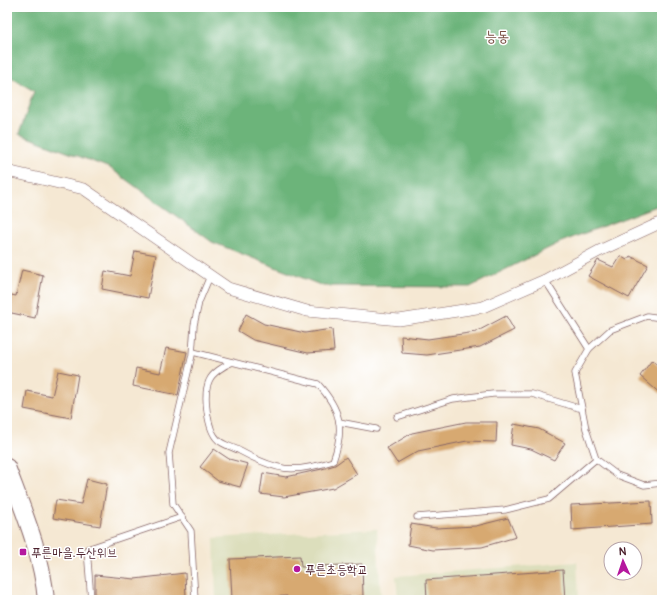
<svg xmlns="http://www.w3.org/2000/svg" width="669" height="607" font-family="Pangolin,'Poor Story',sans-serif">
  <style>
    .built { fill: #dcdebc }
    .forest { fill: #6cb47a; stroke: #5b6a52 }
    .building { fill: #d7a971 }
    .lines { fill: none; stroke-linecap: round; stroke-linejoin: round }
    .lane-casing { stroke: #866566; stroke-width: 7 }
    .street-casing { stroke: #866566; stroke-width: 12 }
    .secondary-casing { stroke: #866566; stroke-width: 18 }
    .lane { stroke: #fff; stroke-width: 5.5 }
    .street { stroke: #fff; stroke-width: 11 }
    .secondary { stroke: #fff; stroke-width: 16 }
    .poi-dot { fill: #b5179e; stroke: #fff; stroke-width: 1.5 }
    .labels { text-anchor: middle; stroke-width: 3; stroke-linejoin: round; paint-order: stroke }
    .poi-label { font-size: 13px; fill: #4a1f2b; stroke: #fff; text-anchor: start }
    .quarter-label { font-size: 15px; fill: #7b4f44; stroke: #fff }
  </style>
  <rect width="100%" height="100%" fill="#fff"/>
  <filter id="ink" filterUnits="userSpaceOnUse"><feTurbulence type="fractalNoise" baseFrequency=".025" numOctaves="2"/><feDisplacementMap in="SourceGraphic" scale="8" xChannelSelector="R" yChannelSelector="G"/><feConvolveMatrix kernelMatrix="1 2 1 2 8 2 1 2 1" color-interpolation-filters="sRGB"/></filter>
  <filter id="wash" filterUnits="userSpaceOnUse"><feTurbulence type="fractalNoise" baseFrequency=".012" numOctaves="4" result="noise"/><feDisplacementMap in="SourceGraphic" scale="16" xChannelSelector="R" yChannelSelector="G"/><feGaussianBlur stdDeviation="0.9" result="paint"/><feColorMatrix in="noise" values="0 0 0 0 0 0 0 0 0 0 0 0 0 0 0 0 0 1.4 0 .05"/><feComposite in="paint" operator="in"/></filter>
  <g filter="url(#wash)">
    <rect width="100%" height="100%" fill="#f5e8d3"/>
    <g class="built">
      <polygon points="377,529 381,600 216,600 214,538"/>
      <polygon points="577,562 579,600 398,600 396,576"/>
    </g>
    <polygon class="forest" points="7,7 662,7 662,204 561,242 470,287 323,286 212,242 110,168 19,134 34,91 7,75"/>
    <g id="blocks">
      <g class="building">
        <polygon points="135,251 156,255 148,298 102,289 105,271 130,276"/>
        <polygon points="620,256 627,260 630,256 648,265 629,298 588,276 598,260 613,267"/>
        <polygon points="22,270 43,275 35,318 7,312 7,294 16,296"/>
        <polygon points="246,314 264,324 305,333 332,329 334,351 308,353 253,340 238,331"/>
        <polygon points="506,316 514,330 480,347 427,355 402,353 401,336 428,339 476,332"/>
        <polygon points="166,348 187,352 178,395 133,386 136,368 160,373"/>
        <polygon points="652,360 662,369 662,395 640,376"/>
        <polygon points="58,371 78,375 71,418 24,409 27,391 52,396"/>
        <polygon points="466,422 497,422 496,442 467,441 418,451 397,463 387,448 412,433"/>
        <polygon points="514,424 539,429 565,443 554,460 531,449 511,445"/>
        <polygon points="214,449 229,459 248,464 240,487 218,481 200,467"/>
        <polygon points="346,457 357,474 333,488 284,497 260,494 263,473 286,477 322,469 335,465"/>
        <polygon points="87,479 107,484 100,526 53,518 56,500 81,504"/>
        <polygon points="651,501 652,524 572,530 571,505"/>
        <polygon points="508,518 516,537 482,547 433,550 408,545 411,524 436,528 476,526"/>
        <polygon points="300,556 301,567 362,564 363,596 302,600 287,600 287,596 232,599 230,559"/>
        <polygon points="563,570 565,600 427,600 426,580"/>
        <polygon points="185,573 186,597 152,600 123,600 95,596 95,575 135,579"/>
      </g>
    </g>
  </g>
  <g filter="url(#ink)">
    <use href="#blocks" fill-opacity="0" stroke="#866566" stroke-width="1"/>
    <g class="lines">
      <defs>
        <g id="lane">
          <polyline points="545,280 589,349"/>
          <polyline points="662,318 647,316 610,330 589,349 575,373 586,429 596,459 617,475 644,485 662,483"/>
          <path d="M193,352L318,384C341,410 345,428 333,461C292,474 277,471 240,451C233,447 223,445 218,440C207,430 203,394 209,381C212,373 225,365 233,362"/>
          <polyline points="397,417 453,399 493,394 532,394 582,409"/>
          <polyline points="339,422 376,429"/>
          <polyline points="417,517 505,510 549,499 596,459"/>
          <polyline points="91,600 87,549 182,517"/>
          <polyline points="195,600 191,531 173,504 169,453 192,355 194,325 199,302 210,276"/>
        </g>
        <polyline id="street" points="7,171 84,189 228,288 307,311 399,320 483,307 545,280 599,251 662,222"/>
        <path id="secondary" d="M7,467C23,510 42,554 46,600"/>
      </defs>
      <use href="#lane" class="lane-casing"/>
      <use href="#street" class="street-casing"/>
      <use href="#secondary" class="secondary-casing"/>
      <use href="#lane" class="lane"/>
      <use href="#street" class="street"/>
      <use href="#secondary" class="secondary"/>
    </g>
  </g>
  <g class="poi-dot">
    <rect x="19" y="548" width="8" height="8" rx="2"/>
    <circle cx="297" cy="569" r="4"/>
  </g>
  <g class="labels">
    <g class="poi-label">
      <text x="31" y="557">푸른마을.두산위브</text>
      <text x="305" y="574">푸른초등학교</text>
    </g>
    <g class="quarter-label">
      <text x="497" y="41">능동</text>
    </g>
  </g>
  <rect width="669" height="607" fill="none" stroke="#fff" stroke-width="24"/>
  <g transform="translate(623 561) rotate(357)"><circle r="19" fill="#ffffff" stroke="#b7a5aa"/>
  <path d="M0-3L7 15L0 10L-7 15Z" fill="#b5179e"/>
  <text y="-6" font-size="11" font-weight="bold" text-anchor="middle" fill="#4a1f2b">N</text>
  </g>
</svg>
